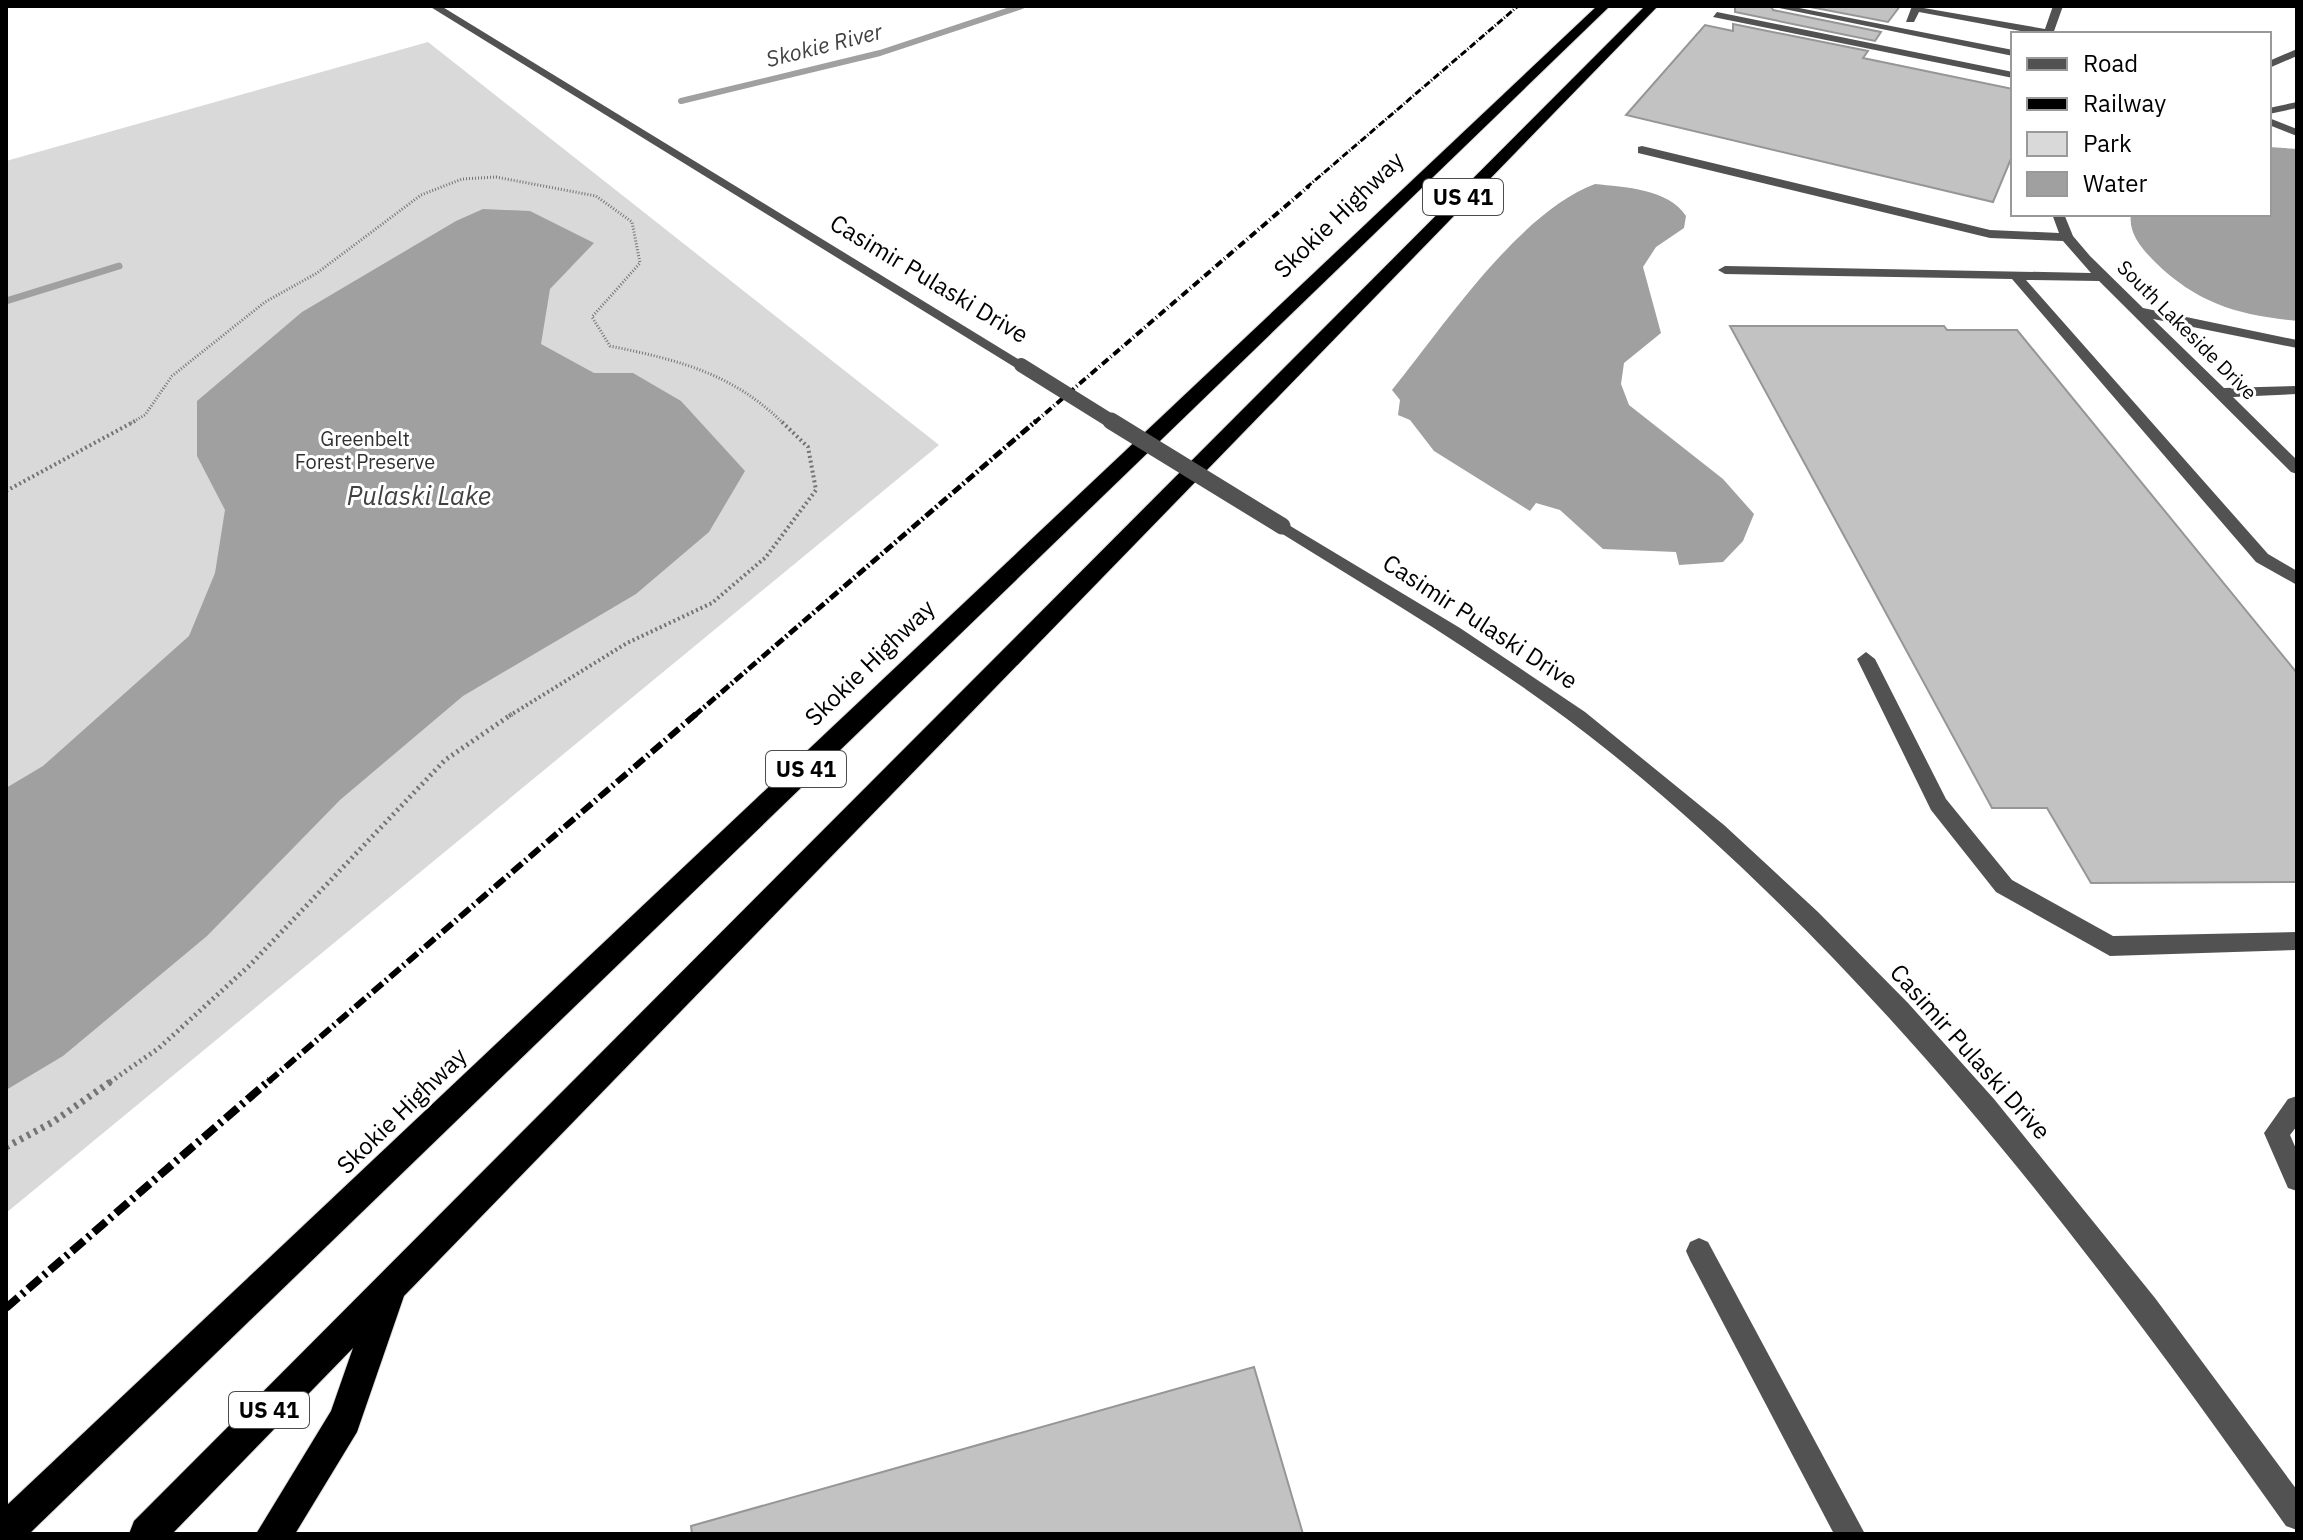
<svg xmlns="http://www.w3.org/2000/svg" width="2303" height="1540" font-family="'IBM Plex Sans',sans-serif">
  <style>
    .green { fill: #d9d9d9 }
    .water { fill: #a0a0a0 }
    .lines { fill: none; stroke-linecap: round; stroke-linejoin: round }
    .stream-far1 { stroke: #a0a0a0; stroke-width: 6 }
    .stream { stroke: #a0a0a0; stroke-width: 7 }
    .building { fill: #c2c2c2; stroke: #969696; stroke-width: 2 }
    .highway-casing { stroke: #dbdbdb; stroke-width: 2 }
    .path-far3 { stroke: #747474; stroke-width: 3; stroke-dasharray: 1 2; stroke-linecap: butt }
    .path-far2 { stroke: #747474; stroke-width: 4; stroke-dasharray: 2 3; stroke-linecap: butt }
    .path-far1 { stroke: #747474; stroke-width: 5; stroke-dasharray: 2 4; stroke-linecap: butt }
    .path { stroke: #747474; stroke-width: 7; stroke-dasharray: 3 5; stroke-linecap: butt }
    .minor { fill: #525252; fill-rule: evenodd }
    .highway { fill: #000; fill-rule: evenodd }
    .rail-far4 { stroke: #000; stroke-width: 3; stroke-dasharray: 7 2 1 2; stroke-linecap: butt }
    .rail-far3 { stroke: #000; stroke-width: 4; stroke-dasharray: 8 3 1 3; stroke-linecap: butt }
    .rail-far2 { stroke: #000; stroke-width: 5; stroke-dasharray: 10 3 2 3; stroke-linecap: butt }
    .rail-far1 { stroke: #000; stroke-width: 6; stroke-dasharray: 13 4 2 4; stroke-linecap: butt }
    .rail { stroke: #000; stroke-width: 8; stroke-dasharray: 16 5 3 5; stroke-linecap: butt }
    .minor-bridge-far1 { stroke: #525252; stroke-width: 14 }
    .minor-bridge { stroke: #525252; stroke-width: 17 }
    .labels { text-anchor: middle; stroke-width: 6; stroke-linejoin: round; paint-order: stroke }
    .far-street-label { font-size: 20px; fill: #000; stroke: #fff }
    .far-park-label { font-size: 20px; fill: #303030; stroke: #fff }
    .far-water-label { font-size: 22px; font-style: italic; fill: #414141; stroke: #fff }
    .shield { fill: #fff; stroke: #4c4c4c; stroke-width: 2 }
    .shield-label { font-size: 22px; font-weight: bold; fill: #000 }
    .street-label { font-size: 24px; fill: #000; stroke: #fff }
    .water-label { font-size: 26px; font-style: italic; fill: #414141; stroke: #fff }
  </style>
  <rect width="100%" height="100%" fill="#fff"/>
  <polygon class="green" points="428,42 939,445 6,1213 6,161"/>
  <g class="water">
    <path d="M2269,147L2297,149V321C2238,315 2198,304 2155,262C2142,249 2128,233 2131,214H2269Z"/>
    <path d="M1595,184C1624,187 1669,189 1686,216L1684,228L1656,247L1643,267L1661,333L1624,363L1621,384L1629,405L1723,479L1754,514L1743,541L1723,562L1679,565L1676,552L1603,549L1560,510L1536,503L1530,511L1434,451L1410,420L1398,415L1400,400L1392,390C1444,326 1518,213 1595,184Z"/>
    <polygon points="483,209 530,211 594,243 550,289 541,344 594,373 633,373 681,401 745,471 709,532 636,594 463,696 340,800 207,936 63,1056 6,1090 6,788 43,766 189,636 215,573 225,510 197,456 197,401 302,312 456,221"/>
  </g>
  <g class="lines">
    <polyline class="stream-far1" points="681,101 880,53 1022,6"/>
    <polyline class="stream" points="6,301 119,266"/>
  </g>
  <g class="building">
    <polygon points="1735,6 1771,6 1773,10 1881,32 1875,41 1735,12"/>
    <polygon points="1805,6 1900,6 1888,22"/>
    <polygon points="1733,24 1868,51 1863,58 2013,89 2013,154 1993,202 1626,115 1705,25 1733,31"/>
    <polygon points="1730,326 1944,326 1947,330 2017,330 2297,673 2297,882 2091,883 2047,808 1992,808"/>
    <polygon points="1254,1367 1303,1534 692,1534 691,1526"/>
  </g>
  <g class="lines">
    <defs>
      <g id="highway">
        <polygon points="1597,6 1610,6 29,1534 6,1534 6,1506"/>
        <polygon points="1645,6 1658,6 404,1296 357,1432 295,1534 256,1534 331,1411 353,1348 172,1534 129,1534 134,1521"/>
      </g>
    </defs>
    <use href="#highway" class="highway-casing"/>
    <path class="path-far3" d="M131,423L145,415L172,376L265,302L317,273L421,195L462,179L496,177L596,196L632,222L640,263L592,317L610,346C678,360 732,373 783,423"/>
    <g class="path-far2">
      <polyline points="6,491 135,421"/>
      <polyline points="509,716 627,643 712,603 766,557 816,490 808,447 781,421"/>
    </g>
    <polyline class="path-far1" points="110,1082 159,1048 250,965 445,760 512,714"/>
    <polyline class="path" points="6,1147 53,1122 113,1080"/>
    <g class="minor">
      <polygon points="429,6 441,6 1028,365 1026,368 1016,368"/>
      <polygon points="1789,6 2013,50 2013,56 1774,7"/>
      <polygon points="1912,6 2045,29 2053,6 2063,6 2053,34 2037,34 1919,12 1914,22 1906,22"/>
      <polygon points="1717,12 2013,72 2013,78 1713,17"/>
      <polygon points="2297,49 2297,56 2269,68 2269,61"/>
      <polygon points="2297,102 2297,108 2269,114 2269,108"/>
      <polygon points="2269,118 2297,129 2297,136 2269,125"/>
      <polygon points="1642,146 1990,230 2059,233 2052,214 2064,214 2073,236 2090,256 2143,308 2297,340 2297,348 2153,319 2224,388 2297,386 2297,394 2233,397 2297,460 2297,474 2291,472 2099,281 2026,280 2268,554 2297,571 2297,585 2256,562 2012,279 1725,274 1718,270 1725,266 2091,273 2063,241 1990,238 1638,153 1638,147"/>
      <path d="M1282,521L1460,628L1585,712L1724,825L1818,912L1908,1003L1994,1099L2155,1298L2297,1490V1530L2286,1526C2088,1246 1880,971 1611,753C1507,669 1390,601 1276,530V522Z"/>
      <polygon points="1866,652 1875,659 1946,799 2012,880 2113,936 2297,932 2297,950 2110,956 1996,892 1931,810 1857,659"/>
      <polygon points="2297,1096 2297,1126 2290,1135 2297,1151 2297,1191 2288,1188 2264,1133 2288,1099"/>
      <polygon points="1699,1238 1708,1242 1865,1534 1834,1534 1690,1260 1686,1251 1690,1242"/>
    </g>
    <use href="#highway" class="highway"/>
    <polyline class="rail-far4" points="1306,188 1518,6"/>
    <polyline class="rail-far3" points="1034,423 1309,186"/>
    <polyline class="rail-far2" points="694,716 1036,421"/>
    <polyline class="rail-far1" points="268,1082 696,714"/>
    <polyline class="rail" points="6,1308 270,1080"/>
    <polyline class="minor-bridge-far1" points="1021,365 1114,423"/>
    <polyline class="minor-bridge" points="1111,421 1282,526"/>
  </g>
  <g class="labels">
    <g class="far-street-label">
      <text transform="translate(2187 330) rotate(45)" y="7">South Lakeside Drive</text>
    </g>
    <g class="far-park-label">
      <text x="365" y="446">Greenbelt<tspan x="365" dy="23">Forest Preserve</tspan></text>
    </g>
    <g class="far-water-label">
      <text transform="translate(824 45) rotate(-14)" y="8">Skokie River</text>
    </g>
    <g class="shield">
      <rect x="1423" y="179" width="80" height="36" rx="6"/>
      <rect x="766" y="751" width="80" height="36" rx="6"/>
      <rect x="229" y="1392" width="80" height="36" rx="6"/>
    </g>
    <g class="shield-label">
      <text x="1463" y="205">US 41</text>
      <text x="806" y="777">US 41</text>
      <text x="269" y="1418">US 41</text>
    </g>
    <g class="street-label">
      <text transform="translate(1339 215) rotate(-44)" y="8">Skokie Highway</text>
      <text transform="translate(929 279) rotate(31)" y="8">Casimir Pulaski Drive</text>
      <text transform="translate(1480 622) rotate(33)" y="8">Casimir Pulaski Drive</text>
      <text transform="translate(870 663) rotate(-44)" y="8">Skokie Highway</text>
      <text transform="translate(1970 1052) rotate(48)" y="8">Casimir Pulaski Drive</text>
      <text transform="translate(402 1111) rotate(-44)" y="8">Skokie Highway</text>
    </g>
    <g class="water-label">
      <text x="419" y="505">Pulaski Lake</text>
    </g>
  </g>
  <rect width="2303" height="1540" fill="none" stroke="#000000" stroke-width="16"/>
  <rect x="2011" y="32" width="260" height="184" fill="#ffffff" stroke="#999999" stroke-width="2"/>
  <rect x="2027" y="58" width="40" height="12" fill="#525252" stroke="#999999" stroke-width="2"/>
  <text x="2083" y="72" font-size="24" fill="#000000">Road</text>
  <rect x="2027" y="98" width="40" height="12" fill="#000000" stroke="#999999" stroke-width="2"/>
  <text x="2083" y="112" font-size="24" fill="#000000">Railway</text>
  <rect x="2027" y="132" width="40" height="24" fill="#d9d9d9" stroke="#999999" stroke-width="2"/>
  <text x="2083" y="152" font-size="24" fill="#000000">Park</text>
  <rect x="2027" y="172" width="40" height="24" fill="#a0a0a0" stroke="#999999" stroke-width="2"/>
  <text x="2083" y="192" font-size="24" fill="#000000">Water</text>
</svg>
